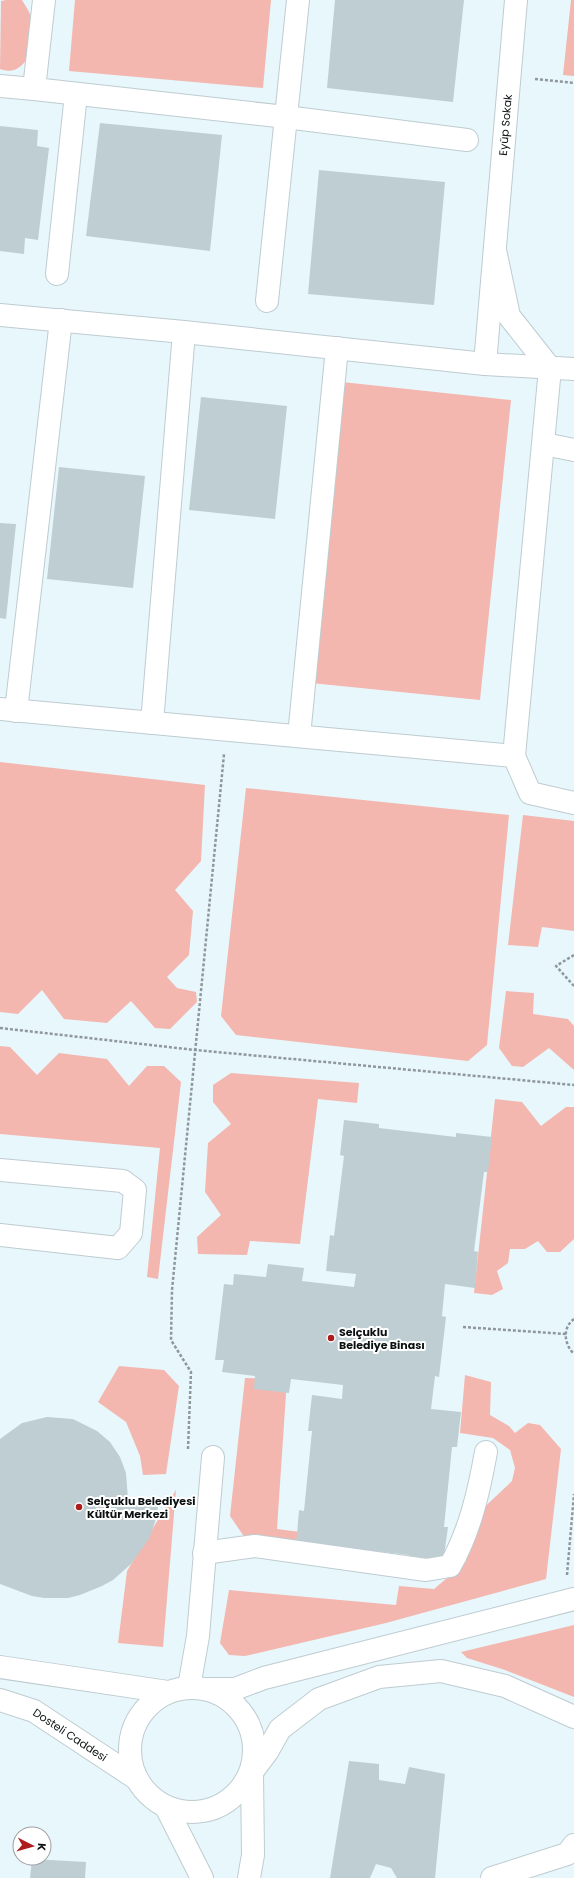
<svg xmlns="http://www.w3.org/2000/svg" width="574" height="1878" font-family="Poppins,sans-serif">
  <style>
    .green { fill: #f3b7af }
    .building { fill: #bfced2 }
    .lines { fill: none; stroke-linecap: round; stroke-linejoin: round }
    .minor-casing { stroke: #beccd1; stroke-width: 24 }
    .path { stroke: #8e989c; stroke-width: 2.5; stroke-dasharray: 3 2; stroke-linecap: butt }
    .minor { stroke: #fff; stroke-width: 22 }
    .poi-dot { fill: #ae1d1e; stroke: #fff; stroke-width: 1.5 }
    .labels { text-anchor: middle; stroke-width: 4; stroke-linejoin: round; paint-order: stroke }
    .street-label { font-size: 11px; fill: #0b1011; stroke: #fff }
    .poi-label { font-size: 11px; font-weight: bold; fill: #0b1011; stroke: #fff; text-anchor: start }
  </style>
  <rect width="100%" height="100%" fill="#e8f7fc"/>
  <g class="green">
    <path d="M6,0H22C27,8 31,14 33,23C37,43 26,79 0,69L1,1Z"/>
    <polygon points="75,0 271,0 263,88 69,71"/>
    <polygon points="571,0 574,0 574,76 563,75"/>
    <polygon points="342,382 511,400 480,700 311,683"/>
    <polygon points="0,762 205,785 201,861 175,890 193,911 189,955 167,977 177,988 196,992 197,1002 170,1029 155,1028 131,1001 107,1023 64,1019 42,990 18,1014 0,1012"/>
    <polygon points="246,788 509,815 487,1045 468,1061 236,1035 221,1016"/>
    <polygon points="523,815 574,821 574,931 542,927 538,947 508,945"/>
    <polygon points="506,991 534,993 533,1014 568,1019 574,1026 574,1070 549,1048 523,1067 512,1066 499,1048"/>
    <polygon points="0,1046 10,1047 37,1075 59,1053 107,1059 129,1086 147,1066 164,1066 181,1082 158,1279 147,1277 160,1148 0,1134"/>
    <polygon points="231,1073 359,1083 357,1103 318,1099 300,1244 250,1241 247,1255 198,1254 197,1237 221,1215 205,1192 208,1143 231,1124 213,1102 213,1085"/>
    <polygon points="495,1099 522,1102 541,1126 566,1107 574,1107 574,1239 560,1252 547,1252 538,1241 525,1249 510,1249 508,1263 497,1271 503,1289 492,1295 474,1293"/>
    <polygon points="119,1366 164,1370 179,1386 166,1474 143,1475 140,1456 126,1422 98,1402"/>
    <polygon points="465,1375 491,1382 490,1415 509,1426 515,1433 528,1423 540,1425 561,1449 546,1579 386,1623 245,1656 229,1655 220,1643 229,1590 396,1605 399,1586 434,1589 466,1562 475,1516 512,1481 515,1468 510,1450 493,1438 460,1433"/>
    <polygon points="245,1378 287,1379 277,1529 308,1533 307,1544 245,1538 230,1516"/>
    <polygon points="176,1490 163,1647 118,1643 127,1571"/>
    <polygon points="574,1625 574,1697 505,1670 467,1658 461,1652"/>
  </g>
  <g class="building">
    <polygon points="335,0 464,0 453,102 327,88"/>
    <polygon points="100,123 222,135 210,251 86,236"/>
    <polygon points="0,126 38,130 37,146 49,148 38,240 25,238 24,254 0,251"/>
    <polygon points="319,170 445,182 434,305 308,294"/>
    <polygon points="201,397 287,406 275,519 189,510"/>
    <polygon points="59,467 145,476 133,588 47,579"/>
    <polygon points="0,523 16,524 6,619 0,618"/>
    <polygon points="344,1120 379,1124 379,1128 456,1137 456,1133 492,1137 488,1172 484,1172 474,1251 478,1252 475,1288 445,1284 442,1316 446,1317 439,1377 435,1376 431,1409 461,1412 457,1447 452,1447 444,1527 448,1527 443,1563 408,1559 409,1555 331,1546 296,1546 299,1510 304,1511 312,1431 308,1431 312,1395 342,1399 343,1385 291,1379 289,1393 254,1389 255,1376 222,1372 224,1360 215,1360 224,1284 233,1285 234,1274 266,1277 268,1264 304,1268 302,1281 354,1287 356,1274 326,1271 330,1235 334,1236 344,1156 340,1155"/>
    <polygon points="47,1417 73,1419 97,1431 110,1442 120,1457 126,1473 128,1499 159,1502 155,1522 149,1539 131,1564 113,1580 102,1586 80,1595 68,1598 44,1598 32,1596 0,1584 0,1439 22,1423"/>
    <polygon points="349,1761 379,1764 379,1780 405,1784 409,1767 445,1774 435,1878 397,1878 391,1868 376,1864 370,1878 330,1878"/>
    <polygon points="32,1859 86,1862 85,1878 30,1878"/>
  </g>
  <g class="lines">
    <defs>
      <g id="minor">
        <polyline points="0,86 34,89 44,0"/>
        <polyline points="34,89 286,117 467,140"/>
        <polyline points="57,274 76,94"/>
        <polyline points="267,301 298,0"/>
        <polyline points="0,315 184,332 485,364 574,369"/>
        <path id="s1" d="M485,364L516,0"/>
        <polyline points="544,444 574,450"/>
        <polyline points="0,709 514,756 550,368 509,316 495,250"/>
        <polyline points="16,711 61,320"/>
        <polyline points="152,723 184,332"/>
        <polyline points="299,736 337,348"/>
        <polyline points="514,756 530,793 574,803"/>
        <polyline points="0,1170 123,1181 135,1190 131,1233 118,1248 0,1235"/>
        <path d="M204,1553L255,1546L426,1570L450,1566C470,1531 479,1491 486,1452"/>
        <polyline points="0,1667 168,1692"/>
        <polyline points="189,1687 198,1636 213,1457"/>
        <circle cx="192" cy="1750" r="62"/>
        <polyline points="210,1689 235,1689 264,1678 574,1599"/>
        <path id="s2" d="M0,1700L34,1711L137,1779"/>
        <polyline points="166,1807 202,1878"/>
        <polyline points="249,1878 253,1855 252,1772 267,1752 280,1729 319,1699 379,1677 441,1671 505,1686 574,1717"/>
        <polyline points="492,1878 567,1854 574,1845"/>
      </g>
    </defs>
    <use href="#minor" class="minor-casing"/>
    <g class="path">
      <polyline points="535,79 574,83"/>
      <polyline points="574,955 556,966 574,986"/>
      <polyline points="0,1028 195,1050 574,1085"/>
      <path d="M574,1319C562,1328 564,1344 574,1354"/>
      <polyline points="463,1327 566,1334"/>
      <polyline points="188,1449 191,1372 171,1340 172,1290 224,754"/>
      <polyline points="567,1575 574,1494"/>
    </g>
    <use href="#minor" class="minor"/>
  </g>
  <g class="poi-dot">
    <circle cx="331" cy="1338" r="4"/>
    <circle cx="79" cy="1507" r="4"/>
  </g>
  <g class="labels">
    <g class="street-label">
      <text dy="4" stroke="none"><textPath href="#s1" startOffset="240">Eyüp Sokak</textPath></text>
      <text dy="4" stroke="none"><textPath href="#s2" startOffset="79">Dosteli Caddesi</textPath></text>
    </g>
    <g class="poi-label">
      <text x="339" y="1336">Selçuklu<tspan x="339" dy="13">Belediye Binası</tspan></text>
      <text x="87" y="1505">Selçuklu Belediyesi<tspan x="87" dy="13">Kültür Merkezi</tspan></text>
    </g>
  </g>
  <g transform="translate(32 1846) rotate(96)"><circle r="19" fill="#ffffff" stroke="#9d9fa0"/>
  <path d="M0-3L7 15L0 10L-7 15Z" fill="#ae1d1e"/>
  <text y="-6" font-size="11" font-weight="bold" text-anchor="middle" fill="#0b1011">K</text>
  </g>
</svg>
